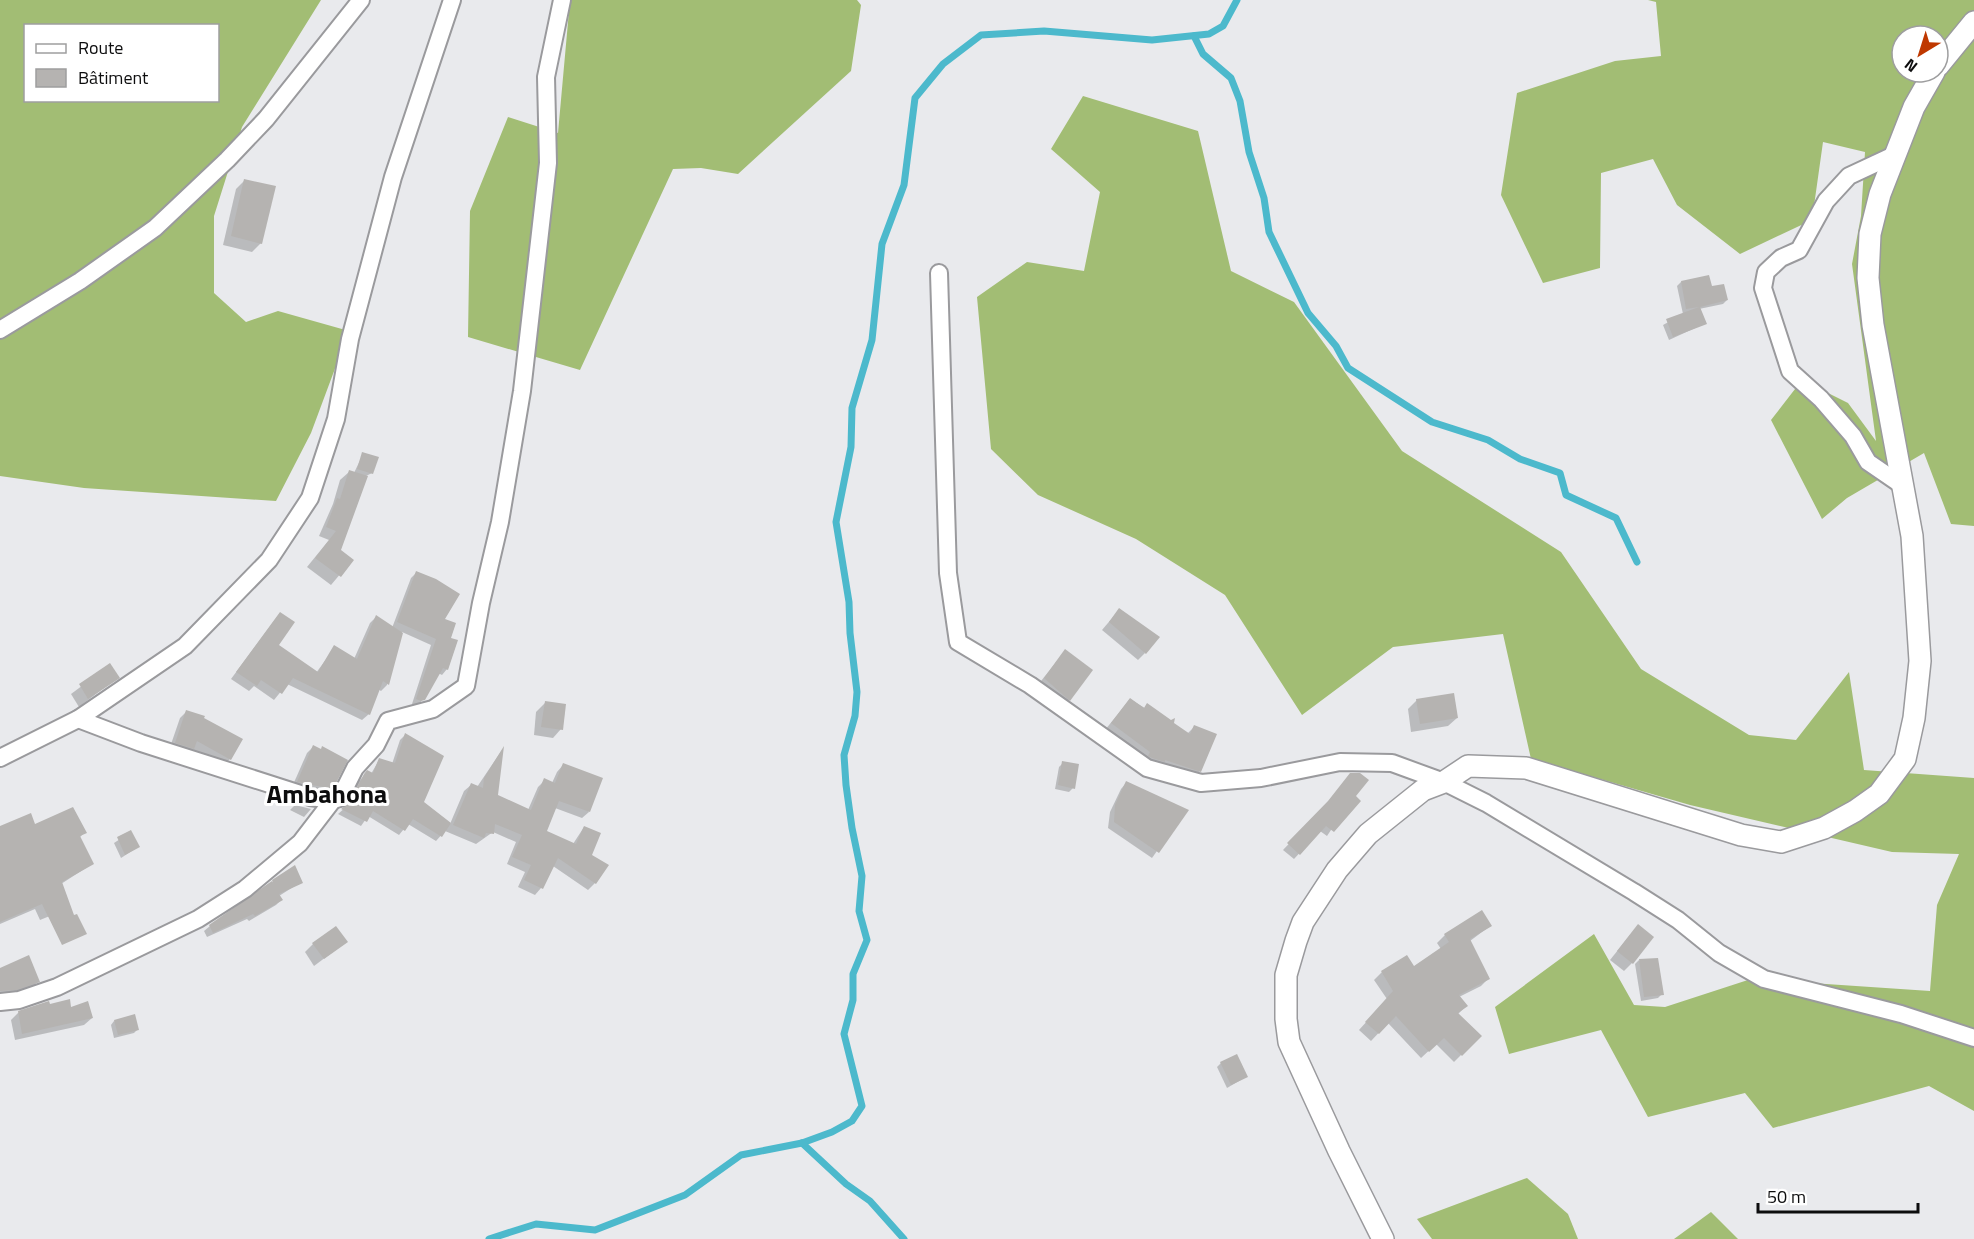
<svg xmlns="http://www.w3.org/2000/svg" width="1974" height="1239" font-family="'Titillium Web',sans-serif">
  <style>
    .forest { fill: #a2bd74; fill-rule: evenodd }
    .shadow { fill: #0003 }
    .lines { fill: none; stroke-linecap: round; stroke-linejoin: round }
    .stream { stroke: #4cb9cc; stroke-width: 7 }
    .building { fill: #b5b3b1 }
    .minor-casing { stroke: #9a9a9d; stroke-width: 20 }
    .tertiary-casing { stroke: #9a9a9d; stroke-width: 24 }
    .minor { stroke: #fff; stroke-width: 16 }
    .tertiary { stroke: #fff; stroke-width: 21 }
    .labels { text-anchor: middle; stroke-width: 6; stroke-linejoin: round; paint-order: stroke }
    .quarter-label { font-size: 26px; font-weight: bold; fill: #0d0d0e; stroke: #fff }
  </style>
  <rect width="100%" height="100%" fill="#e9eaed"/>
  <g class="forest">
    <path d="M0,0H321L242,127L214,216V293L246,322L278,311L349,331L311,433L276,501L84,488L0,476ZM26,26H218V100H26Z"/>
    <polygon points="570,0 857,0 861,5 851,71 738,174 701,168 673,169 580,370 468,337 470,211 508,117 558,133"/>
    <path d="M1648,0H1974V526L1951,524L1924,453L1847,498L1822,519L1771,420L1802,380L1848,403L1876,441L1852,264L1861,216L1865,152L1823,142L1812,220L1740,254L1677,205L1653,159L1601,173L1600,268L1543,283L1501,195L1517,93L1615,61L1661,56L1656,2ZM1902,36H1938V72H1902Z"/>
    <polygon points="1083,96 1198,131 1231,271 1294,302 1402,451 1561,552 1641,669 1749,735 1796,740 1849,672 1864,770 1974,778 1974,1111 1929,1086 1773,1128 1745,1093 1648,1117 1601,1030 1509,1054 1495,1007 1594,934 1634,1005 1665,1007 1751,979 1930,991 1937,905 1959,854 1892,852 1690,805 1531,759 1503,634 1393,647 1302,715 1225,595 1136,539 1038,495 991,449 977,297 1027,262 1084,271 1100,192 1051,149"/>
    <polygon points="1527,1178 1568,1214 1578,1239 1432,1239 1417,1219"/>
    <polygon points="1711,1212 1738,1239 1674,1239"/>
  </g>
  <g class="shadow">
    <polygon points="244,181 261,243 252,252 223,245 236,189"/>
    <polygon points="1681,282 1711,288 1727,300 1723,304 1699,309 1706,323 1669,340 1663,325 1683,314 1677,286"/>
    <polygon points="363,454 372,473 366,476 339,550 352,560 331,585 307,567 329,540 319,536 333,504 340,480 349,472 354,473"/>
    <polygon points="416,573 443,620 449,638 447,669 442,675 438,673 419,705 412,704 431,645 402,632 387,685 381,691 378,689 369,714 362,720 287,684 274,700 254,686 249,691 231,679 280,613 277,646 316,673 335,647 354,659 370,623 376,617 392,628 411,578"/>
    <polygon points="1119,610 1145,653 1138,660 1102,630"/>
    <polygon points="1065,651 1069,700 1062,708 1037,686"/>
    <polygon points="110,665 118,677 79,707 71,694"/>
    <polygon points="1130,699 1187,734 1194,727 1200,771 1193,778 1158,766 1105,730"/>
    <polygon points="1417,700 1457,718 1448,726 1411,732 1408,709"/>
    <polygon points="545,703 561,729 553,738 534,735 536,712"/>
    <polygon points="187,711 230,759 223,766 192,749 185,755 169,750 180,718"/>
    <polygon points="405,735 422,803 450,824 464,791 471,785 477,787 502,750 497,796 528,810 538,787 545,780 552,783 557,772 563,765 589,812 582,818 555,808 545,831 573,844 584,827 590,855 607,866 595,883 588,890 553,866 541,888 535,895 518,887 525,872 507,864 516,842 493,832 476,844 445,831 436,841 408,824 399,835 368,816 361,826 338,814 346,807 359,781 368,772 371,774 379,760 392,764 400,740"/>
    <polygon points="313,747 331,788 325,794 292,787 307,753"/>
    <polygon points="1063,763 1073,788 1069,792 1055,789 1059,767"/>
    <polygon points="1126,783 1186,810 1152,858 1108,828 1110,812 1121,789"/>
    <polygon points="1353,797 1327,836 1320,831 1294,859 1283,850 1322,809"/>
    <polygon points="295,805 311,809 304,817 290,810"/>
    <polygon points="35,826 85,832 79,838 92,864 61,884 62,911 40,920 35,909 0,924 0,827"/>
    <polygon points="131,832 138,847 121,858 114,843"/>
    <polygon points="294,867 301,882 279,896 281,900 276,905 249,921 247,919 207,937 204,931 210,926"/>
    <polygon points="1482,912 1490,926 1470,941 1489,978 1481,986 1459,997 1466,1006 1457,1015 1480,1036 1454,1062 1436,1044 1421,1058 1388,1023 1371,1041 1359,1030 1387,999 1374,980 1382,972 1407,957 1414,968 1441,949 1437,943 1445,935"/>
    <polygon points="1630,935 1632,963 1624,971 1610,960"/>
    <polygon points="346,942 314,966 305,952 313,944"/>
    <polygon points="1639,960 1662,994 1658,998 1641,1001 1635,964"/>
    <polygon points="0,969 38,981 30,990 0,999"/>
    <polygon points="49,1006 70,1009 92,1018 84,1025 15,1040 11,1020 19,1012"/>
    <polygon points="114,1021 138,1029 134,1033 114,1038 111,1025"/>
    <polygon points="1221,1063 1246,1077 1227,1088 1217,1067"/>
  </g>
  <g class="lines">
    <g class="stream">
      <polyline points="1194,36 1203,54 1231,78 1240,101 1249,152 1264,198 1269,232 1308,313 1336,346 1348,368 1432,422 1488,440 1520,459 1560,473 1566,495 1616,518 1637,562"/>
      <polyline points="802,1143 846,1184 870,1201 904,1239"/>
      <polyline points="489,1239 536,1224 595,1230 685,1195 741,1155 802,1143 832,1132 852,1121 862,1106 844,1034 853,1000 853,974 867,940 859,911 862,876 852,828 846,785 844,755 855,716 857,692 850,633 849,602 836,522 851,447 852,408 872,340 882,244 904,185 915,98 943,64 981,35 1044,31 1152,40 1209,34 1223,26 1237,0"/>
    </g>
  </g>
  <g class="building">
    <polygon points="244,179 276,186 262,244 231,236"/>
    <polygon points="1709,275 1712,286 1724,284 1728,300 1700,307 1707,324 1673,337 1666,319 1699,307 1686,309 1681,281"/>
    <polygon points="362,452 379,457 373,474 357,469"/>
    <polygon points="349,470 368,476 341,550 354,560 341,577 315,558 336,531 326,527 337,498 340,499"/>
    <polygon points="416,571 436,579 460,594 445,619 456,623 451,638 458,640 448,670 443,668 425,700 421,701 416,699 436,639 397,622"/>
    <polygon points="1119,608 1160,637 1146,654 1109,622"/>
    <polygon points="280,612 295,622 279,645 318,672 334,645 357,659 376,615 403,633 389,685 383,681 370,715 293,678 282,694 261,680 257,686 236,672"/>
    <polygon points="1065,649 1093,670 1070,701 1044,678"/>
    <polygon points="110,663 120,678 88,699 79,684"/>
    <polygon points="1454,693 1458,718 1420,724 1416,699"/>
    <polygon points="1130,698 1144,708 1147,703 1171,720 1175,718 1174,723 1190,734 1194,725 1217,734 1201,772 1165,760 1165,762 1152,758 1148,756 1150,752 1111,723"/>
    <polygon points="545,701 566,704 563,730 541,727"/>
    <polygon points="186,710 205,716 204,718 243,739 231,760 197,741 194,749 175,743"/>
    <polygon points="405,733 444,756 424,802 451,823 442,837 413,819 405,831 373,811 367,822 341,809 349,803 364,774 367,770 373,773 379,758 395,763"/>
    <polygon points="313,745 321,749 322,746 348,760 333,789 297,782"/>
    <polygon points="504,746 498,795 531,810 544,778 555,783 563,763 603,778 590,812 559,801 547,831 576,844 584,826 601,833 592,855 609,865 596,884 558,858 543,889 524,880 531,865 512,857 522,835 495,824 494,834 486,833 484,838 453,825 471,783 483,788 484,778"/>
    <polygon points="1062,761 1079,764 1075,789 1058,785"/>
    <polygon points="1350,773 1360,773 1369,780 1356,796 1361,801 1334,832 1326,826 1300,855 1287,843 1328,801"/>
    <polygon points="1126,781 1189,810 1159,853 1114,822 1115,805"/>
    <polygon points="73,807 87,833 80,836 94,864 62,882 74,915 77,914 87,934 62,945 42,904 0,922 0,826 31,813 35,824"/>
    <polygon points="131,830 140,847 125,855 117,837"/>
    <polygon points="295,865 303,883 279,894 283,900 255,916 253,914 213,933 209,925 269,883 272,881 274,885 272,880"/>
    <polygon points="1482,910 1492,926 1470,939 1490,979 1459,995 1468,1006 1458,1013 1482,1036 1462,1056 1444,1038 1429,1052 1396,1016 1379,1034 1365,1022 1393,991 1381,971 1407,955 1414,966 1449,942 1444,934"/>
    <polygon points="1638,924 1654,937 1633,964 1617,951"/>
    <polygon points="336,926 348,942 324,959 312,943"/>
    <polygon points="29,955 40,982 17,990 0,991 0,968"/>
    <polygon points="1658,958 1664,995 1644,997 1639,959"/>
    <polygon points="70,999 71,1007 88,1001 93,1018 22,1034 18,1011 49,1001 50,1004"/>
    <polygon points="135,1014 139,1030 118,1035 114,1020"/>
    <polygon points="1237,1054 1248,1077 1231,1085 1220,1062"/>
  </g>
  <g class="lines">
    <defs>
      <g id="minor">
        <polyline points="1894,155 1849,176 1826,201 1799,250 1781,258 1766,272 1763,288 1790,371 1821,399 1853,436 1868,462 1903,486"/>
        <polyline points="939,273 948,573 958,642 1030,685 1147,768 1201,783 1261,778 1340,762 1392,763 1444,782 1486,803 1634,892 1678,920 1719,953 1764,979 1901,1014 1974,1038"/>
        <polyline points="0,330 80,281 155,228 227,160 266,119 361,0"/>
        <polyline points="78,719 141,743 310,797 333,800 340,798 355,768 376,745 388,721 433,709 466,686 481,603 500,522 522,391 548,163 546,77 562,0"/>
        <polyline points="0,758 78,719 185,646 269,560 310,498 336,419 350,339 393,177 452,0"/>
        <polyline points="0,1002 19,1000 57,987 198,919 245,889 300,843 333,800"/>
      </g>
      <g id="tertiary">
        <polyline points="1938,66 1974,22"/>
        <polyline points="1383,1239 1339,1151 1289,1042 1286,1019 1286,975 1296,941 1303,922 1337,870 1368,834 1423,790 1444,782 1468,766 1526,768 1741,835 1781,842 1824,828 1855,811 1879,794 1905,759 1914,718 1920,661 1912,536 1873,325 1868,278 1870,234 1880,194 1914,107 1934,72"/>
      </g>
    </defs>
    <use href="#minor" class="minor-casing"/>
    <use href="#tertiary" class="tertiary-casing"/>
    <use href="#minor" class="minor"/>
    <use href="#tertiary" class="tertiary"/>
  </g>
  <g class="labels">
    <g class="quarter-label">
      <text x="327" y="803">Ambahona</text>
    </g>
  </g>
  <rect x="24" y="24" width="195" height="78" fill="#ffffff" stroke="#9e9e9f" stroke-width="1.5"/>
  <rect x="36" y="44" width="30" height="9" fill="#ffffff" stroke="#9e9e9f" stroke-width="1.5"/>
  <text x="78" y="54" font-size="18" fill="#0d0d0e">Route</text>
  <rect x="36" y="69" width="30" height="18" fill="#b5b3b1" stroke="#9e9e9f" stroke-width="1.5"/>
  <text x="78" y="84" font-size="18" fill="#0d0d0e">Bâtiment</text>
  <g transform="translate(1920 54) rotate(218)"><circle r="28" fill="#ffffff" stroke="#9e9e9f" stroke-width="1.5"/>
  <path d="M0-4.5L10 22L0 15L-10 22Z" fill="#bf3800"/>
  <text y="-9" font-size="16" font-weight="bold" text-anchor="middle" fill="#0d0d0e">N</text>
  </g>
  <path d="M1758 1203v9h160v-9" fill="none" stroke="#0d0d0e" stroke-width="3"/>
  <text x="1767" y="1203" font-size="18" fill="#0d0d0e" stroke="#ffffff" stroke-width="4.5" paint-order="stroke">50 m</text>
</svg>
